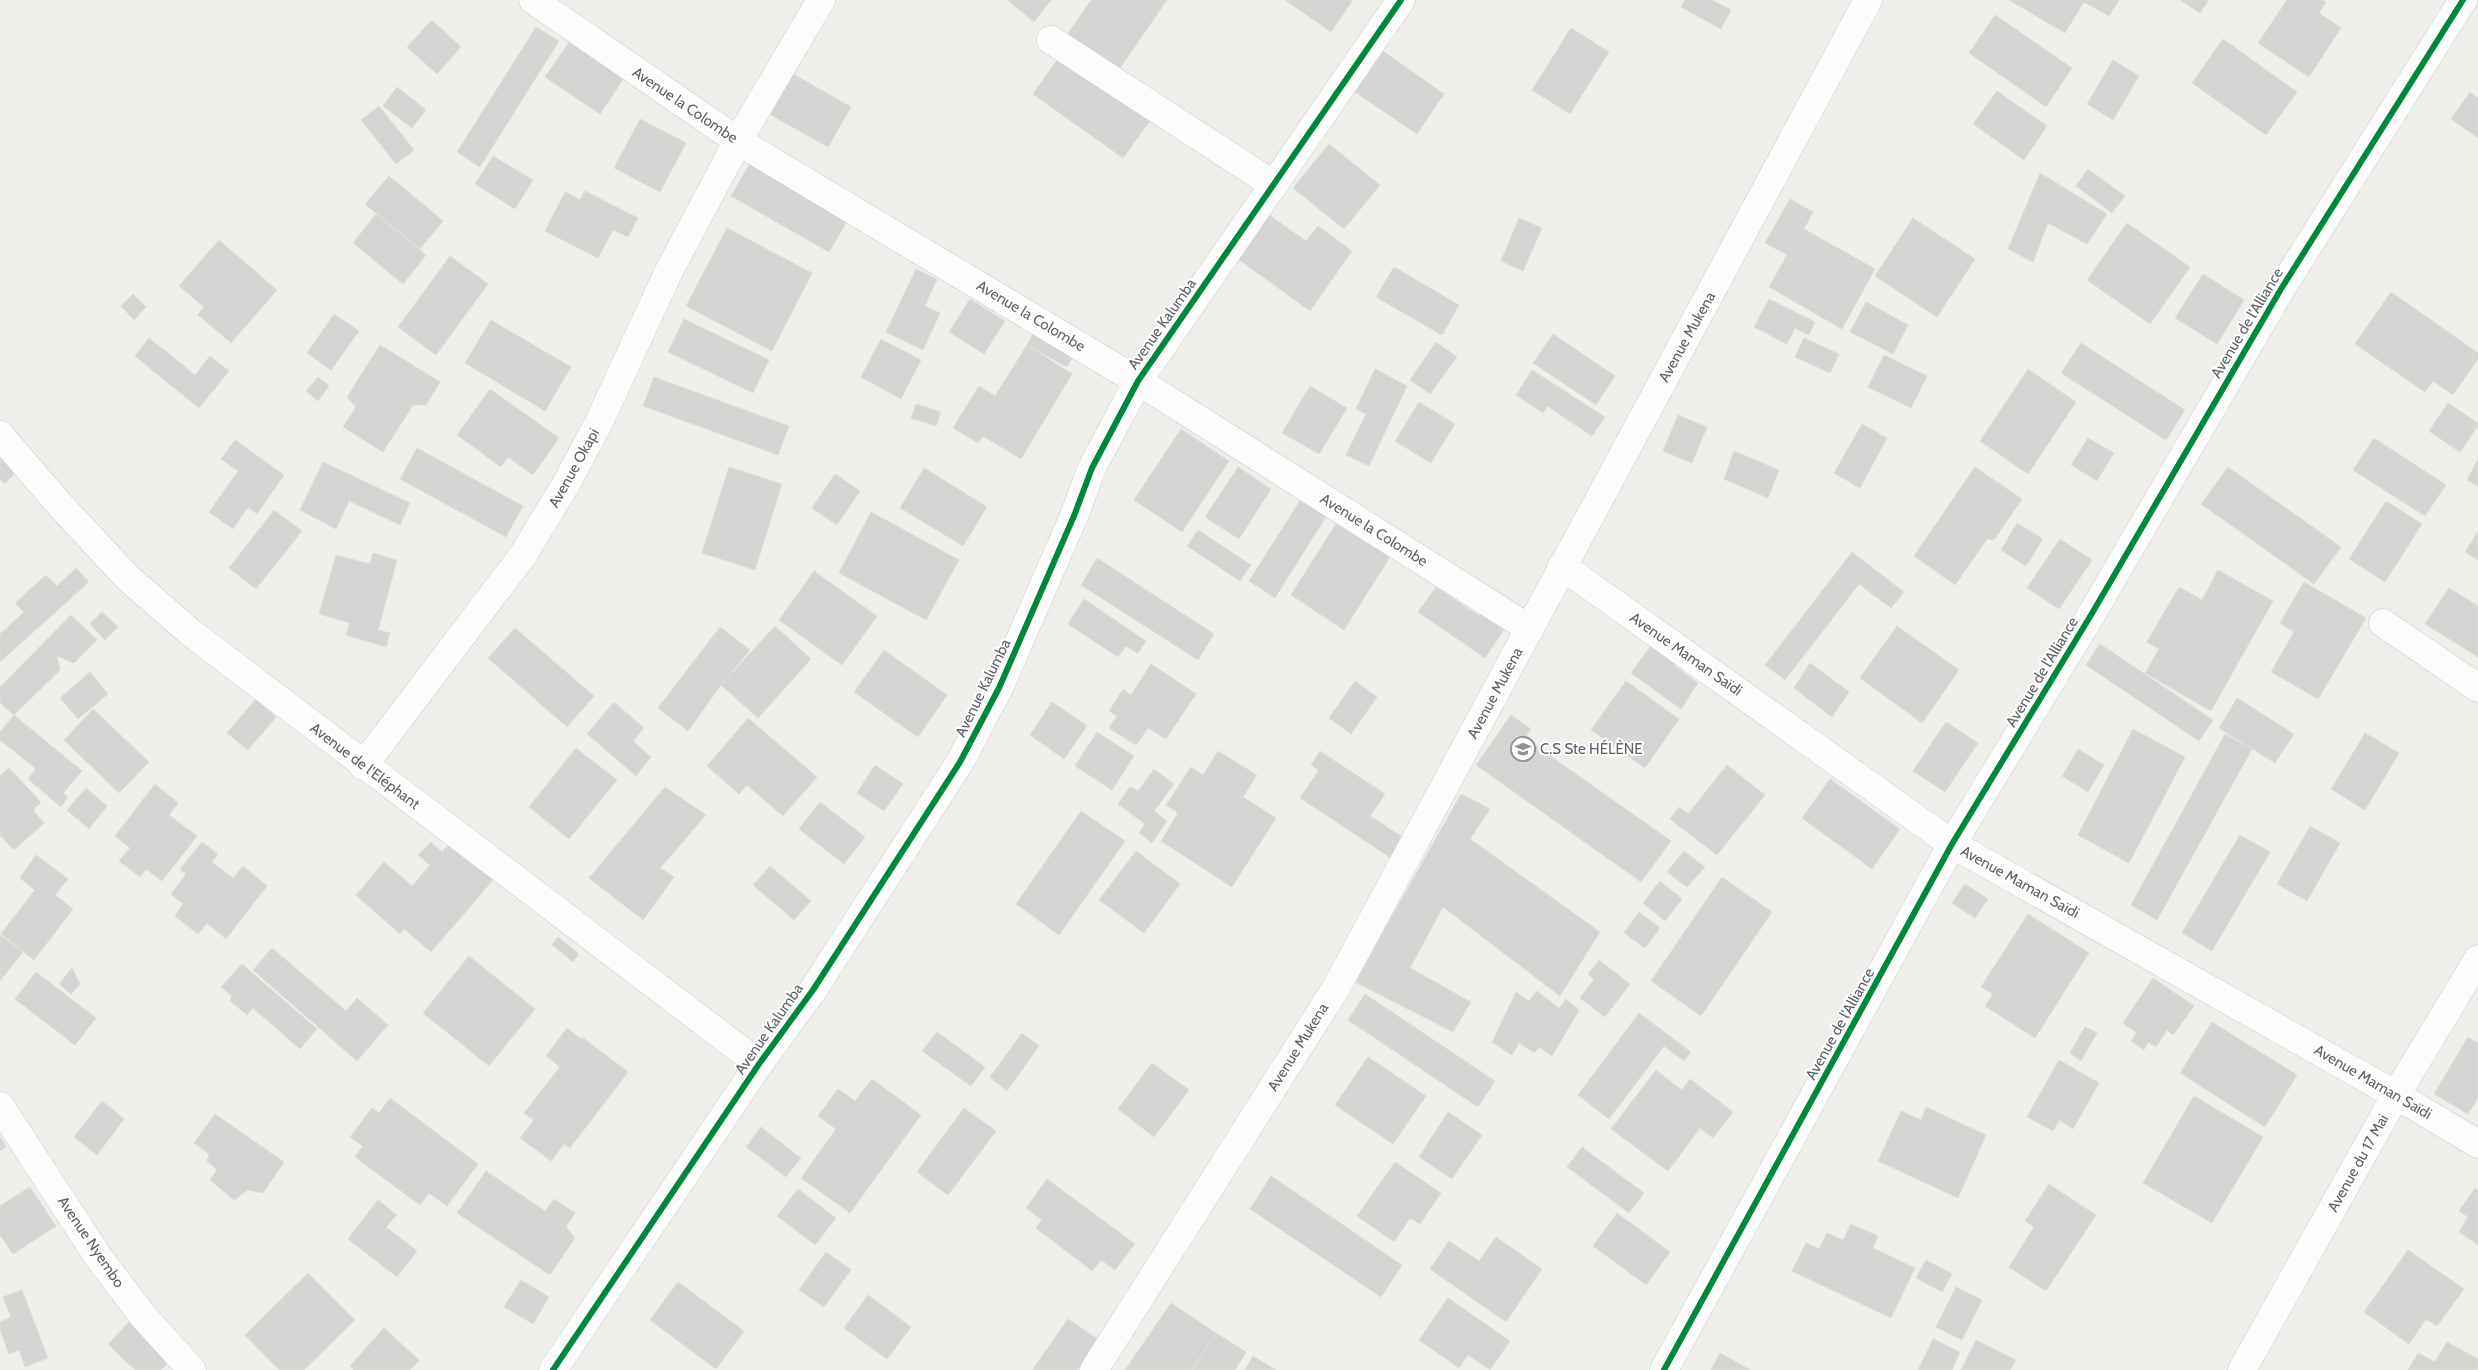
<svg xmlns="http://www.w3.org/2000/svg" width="2478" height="1370" font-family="Cabin,sans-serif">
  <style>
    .building { fill: #d6d5d3; stroke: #deddd9 }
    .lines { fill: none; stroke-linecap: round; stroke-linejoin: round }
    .minor-casing { stroke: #cbcccc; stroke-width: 29 }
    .minor { stroke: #fdfcfc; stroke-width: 28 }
    .cycleway-casing { stroke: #fff; stroke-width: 9 }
    .cycleway { stroke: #00873e; stroke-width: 6 }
    .labels { text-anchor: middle; stroke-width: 4; stroke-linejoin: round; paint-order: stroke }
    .street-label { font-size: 15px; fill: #5f6368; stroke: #fff }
    .poi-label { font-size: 15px; fill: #5f6368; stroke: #fff; text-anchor: start }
  </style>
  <rect width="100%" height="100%" fill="#efeeea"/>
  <g class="building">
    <polygon points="1007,0 1051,0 1034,22"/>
    <polygon points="1091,0 1167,0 1118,71 1067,35"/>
    <polygon points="1285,0 1353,0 1331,32"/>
    <polygon points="1685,0 1712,0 1731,10 1721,29 1681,7"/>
    <polygon points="2009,0 2119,0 2109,16 2084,2 2065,33"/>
    <polygon points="2180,0 2209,0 2200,13"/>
    <polygon points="2287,0 2323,0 2326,2 2319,13 2341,28 2309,77 2258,43"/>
    <polygon points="1995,15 2072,68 2046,107 1969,53"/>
    <polygon points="432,20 461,47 437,74 407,47"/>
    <polygon points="536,27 559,41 480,167 457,152"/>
    <polygon points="1571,28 1609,52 1570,114 1532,90"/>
    <polygon points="2223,39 2297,92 2266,135 2192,83"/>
    <polygon points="570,41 624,78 600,114 545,77"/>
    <polygon points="1380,49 1444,94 1417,134 1352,90"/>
    <polygon points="1062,53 1152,118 1123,158 1033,94"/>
    <polygon points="2113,60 2139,76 2113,120 2087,104"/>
    <polygon points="788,71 851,107 828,147 764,111"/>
    <polygon points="397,87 426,110 412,128 383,106"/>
    <polygon points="1997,91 2047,126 2024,160 1973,124"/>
    <polygon points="2470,92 2478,98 2478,138 2451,119"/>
    <polygon points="379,106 414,150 396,164 361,120"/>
    <polygon points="640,119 686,143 660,192 614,168"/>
    <polygon points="1329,144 1380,185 1344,229 1293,188"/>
    <polygon points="493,156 533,180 515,209 475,184"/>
    <polygon points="752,160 850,216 829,252 731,196"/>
    <polygon points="2088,169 2125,196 2112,213 2076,186"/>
    <polygon points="2040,173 2107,214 2087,244 2048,223 2033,262 2008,249"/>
    <polygon points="389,176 443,221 420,249 365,204"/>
    <polygon points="585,191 638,218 628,237 613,230 598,258 545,231 565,192 580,200"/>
    <polygon points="1790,199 1813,212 1804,229 1875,269 1842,329 1769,287 1787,255 1765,243"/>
    <polygon points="1251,202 1306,241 1318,226 1352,251 1310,311 1220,246"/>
    <polygon points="376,214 426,255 403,284 353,243"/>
    <polygon points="1519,218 1542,228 1523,271 1501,261"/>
    <polygon points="1913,218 1975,259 1937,317 1875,276"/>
    <polygon points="2127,223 2190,267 2150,324 2087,280"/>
    <polygon points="727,228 812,273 772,351 686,306"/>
    <polygon points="219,240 277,290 231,343 198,315 204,307 179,286"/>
    <polygon points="450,256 488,284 436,355 398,327"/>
    <polygon points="1394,267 1459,305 1442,335 1376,297"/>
    <polygon points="916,269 937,279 925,306 940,313 923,350 886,332"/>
    <polygon points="2203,274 2244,300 2217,344 2175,318"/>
    <polygon points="2391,292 2478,353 2478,359 2453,395 2433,381 2425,392 2355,344"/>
    <polygon points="133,294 146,307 134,320 121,306"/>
    <polygon points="970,299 1005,321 984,354 949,332"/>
    <polygon points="1769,299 1815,322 1809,335 1795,328 1787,344 1754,327"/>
    <polygon points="1866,302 1908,325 1893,354 1850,332"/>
    <polygon points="334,314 359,331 331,370 307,353"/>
    <polygon points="684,319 769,360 753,393 668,352"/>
    <polygon points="491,320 571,367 545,411 465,363"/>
    <polygon points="1037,327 1077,349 1067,367 1027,345"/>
    <polygon points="1553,334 1615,376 1596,405 1533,363"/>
    <polygon points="149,338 195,375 210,356 229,371 199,408 135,356"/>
    <polygon points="1804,338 1839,354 1830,373 1795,357"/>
    <polygon points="881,339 921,360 901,399 861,377"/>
    <polygon points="1436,342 1457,357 1430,394 1410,380"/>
    <polygon points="2081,343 2185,410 2166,440 2061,373"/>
    <polygon points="380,345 440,382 426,405 413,405 383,452 343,427 356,407 347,397"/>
    <polygon points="1027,345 1072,374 1021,459 983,436 978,443 953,428 979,386 995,396"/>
    <polygon points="1884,355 1927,376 1911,408 1868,387"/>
    <polygon points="1375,369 1407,386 1369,466 1346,455 1366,414 1356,409"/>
    <polygon points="2028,369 2076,402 2028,474 1980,441"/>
    <polygon points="1532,370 1605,417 1592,436 1547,406 1543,413 1516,395"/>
    <polygon points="318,377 329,386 318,401 306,391"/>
    <polygon points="654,377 789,426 778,455 643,406"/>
    <polygon points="1310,386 1347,408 1319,454 1282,433"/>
    <polygon points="490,389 559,438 533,475 508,457 501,467 457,435"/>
    <polygon points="1419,402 1455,424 1431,463 1395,441"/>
    <polygon points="2448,403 2478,423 2478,426 2460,452 2429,431"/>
    <polygon points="916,404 941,412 936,426 911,418"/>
    <polygon points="1678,415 1707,427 1692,463 1663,451"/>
    <polygon points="1862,424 1887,438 1860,488 1834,473"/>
    <polygon points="1181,429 1229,461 1182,532 1134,500"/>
    <polygon points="2088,438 2114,453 2097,481 2071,465"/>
    <polygon points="2374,438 2446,485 2425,516 2353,470"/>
    <polygon points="235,440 284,475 257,514 248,507 233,529 209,512 238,471 221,459"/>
    <polygon points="417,448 523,506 506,537 400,479"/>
    <polygon points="1734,451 1779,470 1768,498 1724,479"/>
    <polygon points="0,452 18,469 5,484 0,479"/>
    <polygon points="2478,459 2478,486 2467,480"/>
    <polygon points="323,462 410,503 400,525 349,501 336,529 300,510"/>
    <polygon points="729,467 782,484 755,570 702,553"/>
    <polygon points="1238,467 1271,489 1239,539 1205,517"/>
    <polygon points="1975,467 2022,499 1994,540 1987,539 1955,585 1914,556"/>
    <polygon points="2228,467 2341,547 2314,584 2201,504"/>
    <polygon points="924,468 987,507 963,546 900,508"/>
    <polygon points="835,474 860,491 837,525 812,508"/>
    <polygon points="1301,499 1327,515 1275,598 1249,581"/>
    <polygon points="2386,501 2422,524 2385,582 2349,559"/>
    <polygon points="274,510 302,531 256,589 229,568"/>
    <polygon points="871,512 959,560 926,620 839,573"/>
    <polygon points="2017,523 2043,539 2026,566 2001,550"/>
    <polygon points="1336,524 1390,557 1344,630 1291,595"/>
    <polygon points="1198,530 1251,565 1240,581 1187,546"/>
    <polygon points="2478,531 2478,560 2465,552"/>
    <polygon points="2060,539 2092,560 2059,609 2027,588"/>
    <polygon points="1852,552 1904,592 1891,608 1859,584 1785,680 1765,665"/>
    <polygon points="373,553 397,560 378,630 390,633 386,647 346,635 350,623 319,614 336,555 370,564"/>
    <polygon points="1097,558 1214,634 1198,660 1081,585"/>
    <polygon points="76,568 89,582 0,662 0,634 24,612 15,603 46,575 57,586"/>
    <polygon points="2218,570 2273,601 2211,711 2145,673 2159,649 2147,642 2179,587 2202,600"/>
    <polygon points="814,571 877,616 842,665 779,620"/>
    <polygon points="2304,582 2366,618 2318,699 2271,672 2294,632 2280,623"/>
    <polygon points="1436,587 1479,616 1484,609 1507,625 1485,658 1418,612"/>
    <polygon points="2449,588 2478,606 2478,657 2425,624"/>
    <polygon points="1084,599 1146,641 1138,653 1126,646 1118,657 1068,624"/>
    <polygon points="102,612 118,627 105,640 90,624"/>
    <polygon points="71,615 97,640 74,663 57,656 60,670 14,715 0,703 0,687"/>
    <polygon points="775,626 811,659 758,718 721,685"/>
    <polygon points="1897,626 1959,670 1922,723 1860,678"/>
    <polygon points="720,627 750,650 721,685 688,731 658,708"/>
    <polygon points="515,628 594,696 567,727 488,658"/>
    <polygon points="1653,643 1677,660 1674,665 1698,683 1681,709 1631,673"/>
    <polygon points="2100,644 2213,720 2199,741 2086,665"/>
    <polygon points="884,650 947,695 918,737 854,692"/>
    <polygon points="1810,663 1849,692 1832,717 1794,688"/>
    <polygon points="1151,664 1196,694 1166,739 1148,728 1136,745 1109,728 1117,716 1109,711 1123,689 1131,695"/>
    <polygon points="90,672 108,694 78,719 60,698"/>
    <polygon points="1355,681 1377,697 1351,734 1329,718"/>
    <polygon points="1626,681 1679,719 1645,768 1591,730"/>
    <polygon points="2237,698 2294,734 2275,763 2219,728"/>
    <polygon points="256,699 276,717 248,750 227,733"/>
    <polygon points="614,702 644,728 633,741 651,757 636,776 587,734"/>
    <polygon points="1052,702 1087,726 1064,759 1030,735"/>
    <polygon points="93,709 149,762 119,793 64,740"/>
    <polygon points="14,715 82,771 63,793 68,797 61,807 28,779 36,769 0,740 0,732"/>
    <polygon points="1511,715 1531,729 1525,738 1671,841 1641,882 1476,765"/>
    <polygon points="748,718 817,777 783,816 747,785 739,794 707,766"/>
    <polygon points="1946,722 1978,743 1945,792 1913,771"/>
    <polygon points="2133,729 2185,757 2129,863 2078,835"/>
    <polygon points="1097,732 1134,756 1112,790 1075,766"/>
    <polygon points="2365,733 2399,753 2365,810 2331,789"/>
    <polygon points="2225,734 2252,749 2157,920 2131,905"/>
    <polygon points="576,748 617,780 569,839 529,807"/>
    <polygon points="2078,749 2104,765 2088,792 2062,776"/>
    <polygon points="1218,751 1257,775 1243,797 1276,818 1232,887 1161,841 1178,813 1166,805 1191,767 1203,775"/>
    <polygon points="1320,751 1385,794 1370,816 1407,840 1394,860 1300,798 1319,770 1311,765"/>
    <polygon points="875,765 903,784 884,811 857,793"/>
    <polygon points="1727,765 1765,795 1717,855 1670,819 1679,807 1688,814"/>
    <polygon points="9,768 41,802 33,810 44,823 14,850 0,835 0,776"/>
    <polygon points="1154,769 1174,784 1154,811 1167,821 1152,843 1139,833 1145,824 1118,804 1130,787 1138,791"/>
    <polygon points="1830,779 1900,829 1872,869 1802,818"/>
    <polygon points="155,784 178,803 169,815 197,836 162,881 146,869 140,877 119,861 130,848 115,836"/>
    <polygon points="665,787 706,815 660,868 674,877 643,920 589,878"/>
    <polygon points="86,788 107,806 89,829 67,810"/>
    <polygon points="1461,794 1490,809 1470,839 1600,932 1560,996 1443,907 1410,968 1471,1002 1453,1032 1355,982"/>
    <polygon points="820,802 865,837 844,864 799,829"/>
    <polygon points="1081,811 1125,841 1059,935 1016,904"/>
    <polygon points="2310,826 2340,843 2307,901 2277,884"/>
    <polygon points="2240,835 2270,852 2212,951 2182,933"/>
    <polygon points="202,842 218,854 212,862 233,878 243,866 267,886 226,939 207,923 198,934 175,916 183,904 171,894 186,874 180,869"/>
    <polygon points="431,842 442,852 451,843 493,880 431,952 404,929 400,934 356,895 384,862 412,886 430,865 418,855"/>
    <polygon points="1136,851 1180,884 1144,933 1099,900"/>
    <polygon points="1684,851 1705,867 1687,887 1667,872"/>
    <polygon points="36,855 68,879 55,895 73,909 34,960 1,934 35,890 20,878"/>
    <polygon points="770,866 811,901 794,920 753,885"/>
    <polygon points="1722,877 1772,912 1701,1016 1651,981"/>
    <polygon points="1660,881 1682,899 1665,921 1643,903"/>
    <polygon points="1965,884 1988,899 1975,918 1952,903"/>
    <polygon points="1639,912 1660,928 1645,948 1624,933"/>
    <polygon points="2028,914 2089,953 2035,1038 1985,1006 1993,994 1981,987"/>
    <polygon points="0,935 23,952 0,981"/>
    <polygon points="558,937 579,954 573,962 552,945"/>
    <polygon points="272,948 346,1011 357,998 388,1025 357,1061 253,970"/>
    <polygon points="469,956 535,1009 489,1066 423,1013"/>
    <polygon points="1599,960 1630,984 1605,1017 1580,998 1594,979 1588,974"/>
    <polygon points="242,964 317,1029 300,1049 253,1008 247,1015 230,1001 232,996 221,987"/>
    <polygon points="72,968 80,984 71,994 59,984"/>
    <polygon points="36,972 96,1018 75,1045 15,999"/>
    <polygon points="2153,978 2194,1006 2173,1035 2167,1030 2156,1047 2148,1042 2144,1050 2131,1041 2137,1033 2123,1023"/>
    <polygon points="1537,991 1559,1008 1566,999 1579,1010 1552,1056 1539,1047 1534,1053 1519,1043 1512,1055 1492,1042 1516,992 1529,1001"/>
    <polygon points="1365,994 1495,1081 1478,1107 1348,1020"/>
    <polygon points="1639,1013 1691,1052 1684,1061 1664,1046 1609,1119 1578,1095"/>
    <polygon points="2212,1022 2297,1075 2265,1127 2180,1073"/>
    <polygon points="2085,1027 2097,1033 2081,1061 2070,1053"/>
    <polygon points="567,1028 581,1039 582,1037 628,1072 570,1148 564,1144 551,1161 520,1138 534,1120 524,1113 560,1067 546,1056"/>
    <polygon points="937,1032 985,1067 971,1086 922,1051"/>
    <polygon points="1022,1033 1039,1046 1007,1091 990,1077"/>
    <polygon points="2468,1037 2478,1043 2478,1098 2468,1114 2434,1094"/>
    <polygon points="1368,1057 1426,1096 1393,1144 1335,1105"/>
    <polygon points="2059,1060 2099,1083 2073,1129 2059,1120 2053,1131 2027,1117"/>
    <polygon points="1152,1063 1189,1090 1154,1137 1118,1109"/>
    <polygon points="1656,1070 1682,1090 1690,1079 1733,1112 1713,1138 1700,1128 1668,1171 1611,1129"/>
    <polygon points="872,1079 921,1115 850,1213 801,1178 836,1129 818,1116 838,1089 855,1101"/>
    <polygon points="2194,1096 2263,1137 2212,1223 2143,1183"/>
    <polygon points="390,1098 478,1164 447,1206 429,1193 420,1205 355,1157 363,1146 350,1137 372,1108 379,1113"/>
    <polygon points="102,1101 124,1119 97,1155 74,1137"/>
    <polygon points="1926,1107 1986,1135 1958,1198 1878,1161 1901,1111 1921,1120"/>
    <polygon points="964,1108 996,1131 948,1195 917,1172"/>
    <polygon points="1448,1112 1482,1135 1452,1179 1419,1157"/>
    <polygon points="215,1114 284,1162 263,1193 248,1190 234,1200 210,1180 217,1170 207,1161 209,1154 194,1143"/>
    <polygon points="761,1127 801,1158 786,1177 746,1147"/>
    <polygon points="0,1136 6,1147 0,1151"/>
    <polygon points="1582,1147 1644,1193 1629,1213 1567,1167"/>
    <polygon points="1395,1162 1441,1193 1420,1224 1410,1218 1394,1242 1357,1216"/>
    <polygon points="486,1171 545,1211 554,1199 575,1213 566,1227 575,1238 550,1275 457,1213"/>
    <polygon points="1271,1176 1402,1265 1381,1297 1250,1209"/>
    <polygon points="1047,1179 1135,1244 1115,1270 1101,1260 1092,1271 1036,1228 1042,1220 1026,1208"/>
    <polygon points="2049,1184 2096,1215 2046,1291 2009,1267 2034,1227 2025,1221"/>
    <polygon points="30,1187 56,1226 13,1254 0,1235 0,1206"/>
    <polygon points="2475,1188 2478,1190 2478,1245 2459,1232 2468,1217 2459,1211"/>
    <polygon points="798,1189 836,1218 815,1245 777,1216"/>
    <polygon points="378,1200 397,1215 386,1227 417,1251 397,1277 348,1239"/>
    <polygon points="1617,1213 1670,1252 1646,1285 1593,1246"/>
    <polygon points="1851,1224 1878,1236 1873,1248 1915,1268 1891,1318 1792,1271 1806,1243 1819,1249 1827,1233 1843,1240"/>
    <polygon points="1496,1237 1542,1269 1506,1322 1430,1269 1449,1241 1479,1261"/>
    <polygon points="2408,1250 2464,1289 2437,1326 2426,1319 2409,1344 2364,1312"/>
    <polygon points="826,1252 851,1270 824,1307 799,1290"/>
    <polygon points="1926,1260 1952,1274 1942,1292 1916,1278"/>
    <polygon points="308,1273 355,1320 304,1370 279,1370 245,1335"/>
    <polygon points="521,1280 549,1297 533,1324 504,1307"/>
    <polygon points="678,1282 744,1331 716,1369 650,1320"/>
    <polygon points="1956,1287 1982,1300 1962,1340 1936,1327"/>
    <polygon points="22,1290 48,1358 25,1367 19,1350 9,1354 0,1330 0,1322 11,1317 3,1297"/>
    <polygon points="868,1295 911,1327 887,1359 844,1328"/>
    <polygon points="1448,1298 1510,1341 1490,1370 1468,1355 1459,1368 1419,1340"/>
    <polygon points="1171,1303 1216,1333 1191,1370 1125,1370"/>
    <polygon points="132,1319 173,1358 161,1370 135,1370 108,1344"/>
    <polygon points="1068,1319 1099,1340 1077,1370 1035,1370 1033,1369"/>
    <polygon points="384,1328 419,1360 410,1370 354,1370 350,1366"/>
    <polygon points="1216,1333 1246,1352 1235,1370 1192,1370"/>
    <polygon points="1933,1339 1960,1352 1952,1370 1918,1370"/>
    <polygon points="1976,1340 2016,1360 2010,1370 1961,1370"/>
    <polygon points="2447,1342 2478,1359 2478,1370 2408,1370 2418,1353 2435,1362"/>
    <polygon points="1720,1353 1750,1370 1711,1370"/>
    <polygon points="1253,1356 1276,1370 1245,1370"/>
  </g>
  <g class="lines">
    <defs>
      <g id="minor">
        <polyline points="533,0 738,141 1138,381 1530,629"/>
        <polyline points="1051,40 1274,185"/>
        <polyline points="0,435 60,505 128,578 190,632 759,1064"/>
        <polyline points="1562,566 1952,844 2396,1095 2478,1144"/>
        <polyline points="2383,623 2478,688"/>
        <polyline points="363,766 523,555 566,484 599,422 669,271 738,141 821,0"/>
        <polyline points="0,1106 99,1258 143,1316 192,1370"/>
        <polyline points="553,1370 759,1064 813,990 960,762 999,688 1074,516 1092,468 1138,381 1401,0"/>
        <polyline points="1094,1370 1336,988 1868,0"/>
        <polyline points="1664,1370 1952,844 2091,615 2281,289 2463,0"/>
        <polyline points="2242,1370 2396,1095 2478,959"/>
      </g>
    </defs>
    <use href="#minor" class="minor-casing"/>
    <use href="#minor" class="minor"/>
    <defs>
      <g id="cycleway">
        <polyline points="553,1370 759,1064 813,990 960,762 999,688 1074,516 1092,468 1138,381 1401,0"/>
        <polyline points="1664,1370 1952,844 2091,615 2281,289 2463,0"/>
      </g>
    </defs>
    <use href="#cycleway" class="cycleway-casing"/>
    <use href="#cycleway" class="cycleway"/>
  </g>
  <defs>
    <symbol id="school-ring" viewBox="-11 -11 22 22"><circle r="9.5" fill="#fff" stroke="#919496" stroke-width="1.5"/><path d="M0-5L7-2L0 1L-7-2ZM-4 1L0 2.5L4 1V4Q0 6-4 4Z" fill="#919496"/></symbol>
  </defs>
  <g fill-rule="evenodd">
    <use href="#school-ring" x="1509" y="735" width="28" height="28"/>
  </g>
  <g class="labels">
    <g class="street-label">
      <text transform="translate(685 105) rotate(34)" y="5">Avenue la Colombe</text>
      <text transform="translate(1031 316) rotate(31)" y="5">Avenue la Colombe</text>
      <text transform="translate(2247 323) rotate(-59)" y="5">Avenue de l'Alliance</text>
      <text transform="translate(1162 324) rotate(-55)" y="5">Avenue Kalumba</text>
      <text transform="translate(1687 337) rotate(-61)" y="5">Avenue Mukena</text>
      <text transform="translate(574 468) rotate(-61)" y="5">Avenue Okapi</text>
      <text transform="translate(1374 530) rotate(32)" y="5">Avenue la Colombe</text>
      <text transform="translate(1686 654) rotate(35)" y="5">Avenue Maman Saïdi</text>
      <text transform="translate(2042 672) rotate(-59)" y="5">Avenue de l'Alliance</text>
      <text transform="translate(983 688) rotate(-64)" y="5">Avenue Kalumba</text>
      <text transform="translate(1495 693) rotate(-62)" y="5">Avenue Mukena</text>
      <text transform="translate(365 766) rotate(37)" y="5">Avenue de l'Eléphant</text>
      <text transform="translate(2020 882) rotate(29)" y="5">Avenue Maman Saïdi</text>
      <text transform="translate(1840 1024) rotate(-61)" y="5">Avenue de l'Alliance</text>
      <text transform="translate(769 1029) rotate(-55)" y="5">Avenue Kalumba</text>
      <text transform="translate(1298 1047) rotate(-58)" y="5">Avenue Mukena</text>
      <text transform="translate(2373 1082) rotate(30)" y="5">Avenue Maman Saïdi</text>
      <text transform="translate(2358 1163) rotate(-61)" y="5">Avenue du 17 Mai</text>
      <text transform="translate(91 1242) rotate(56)" y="5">Avenue Nyembo</text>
    </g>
    <g class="poi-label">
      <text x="1540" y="754">C.S Ste HÉLÈNE</text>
    </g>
  </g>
</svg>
